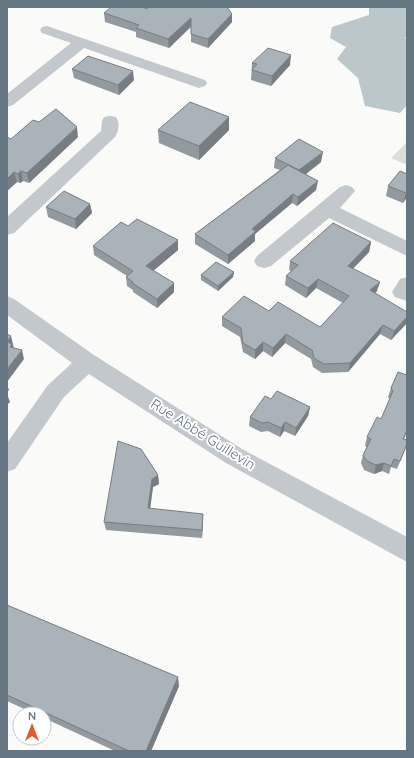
<svg xmlns="http://www.w3.org/2000/svg" width="414" height="758" font-family="Quicksand,sans-serif">
  <style>
    .green { fill: #dadfd7 }
    .water { fill: #bbc7cb }
    .lines { fill: none; stroke-linecap: round; stroke-linejoin: round }
    .minor { fill: #c3c8cc; fill-rule: evenodd }
    .wall { fill: #929a9f }
    .shaded-wall { fill: #777d82 }
    .building { fill: #aab3b9; stroke: #777d82 }
    .labels { text-anchor: middle; stroke-width: 4; stroke-linejoin: round; paint-order: stroke }
    .street-label { font-size: 14px; fill: #657683; stroke: #fff }
  </style>
  <rect width="100%" height="100%" fill="#fafaf8"/>
  <polygon class="green" points="407,142 407,165 391,158"/>
  <polygon class="water" points="369,7 407,7 407,36 405,38 407,41 407,105 400,113 365,106 358,78 337,59 346,47 330,38 332,27 369,15"/>
  <g class="lines">
    <g class="minor">
      <polygon points="47,26 205,80 207,83 205,86 199,88 193,86 84,48 13,105 7,107 7,94 71,43 42,33 40,30 42,27"/>
      <path d="M110,116L116,117C120,123 119,131 115,137L14,233L7,235V217L101,131L102,121L104,117Z"/>
      <polygon points="346,185 352,187 355,191 340,208 407,241 407,256 329,218 271,266 264,268 257,266 254,261 257,256 340,187"/>
      <polygon points="407,277 407,301 395,297 392,292 400,279"/>
      <polygon points="7,296 14,299 94,355 242,449 407,537 407,562 226,463 89,374 64,397 15,469 7,472 7,443 48,385 72,363 7,315"/>
    </g>
  </g>
  <g class="wall">
    <polygon points="147,9 232,22 208,48 191,42 191,27 169,48 136,37 136,32 105,22 104,13"/>
    <polygon points="252,63 290,65 271,86 251,80"/>
    <polygon points="72,69 134,80 119,95 74,78"/>
    <polygon points="158,130 229,130 199,160 159,143"/>
    <polygon points="78,137 29,183 23,181 20,183 17,182 7,191 11,139"/>
    <polygon points="275,158 321,162 306,174 316,190 297,206 292,203 255,234 255,241 228,264 195,244 195,234 280,170 274,168"/>
    <polygon points="400,171 407,197 403,203 386,196 388,186"/>
    <polygon points="90,204 92,213 76,229 48,217 46,207"/>
    <polygon points="128,226 178,240 178,250 153,271 174,292 157,308 133,292 133,290 127,286 126,277 127,276 94,255 93,246"/>
    <polygon points="371,242 369,252 353,268 377,291 375,293 407,317 407,323 391,340 380,334 348,372 322,373 313,367 311,359 285,343 272,357 263,351 255,359 243,352 240,337 222,326 222,317 269,311 320,327 343,303 316,288 306,298 285,285 286,276 291,271 289,270 290,261"/>
    <polygon points="234,272 233,277 218,291 201,280 201,275"/>
    <polygon points="407,375 407,432 404,439 407,445 397,469 391,467 389,474 382,471 374,474 364,470 361,463 363,455 367,447 365,446 367,437 381,419 390,399 388,397 391,388"/>
    <polygon points="271,399 310,407 308,416 295,436 284,431 280,437 268,431 261,432 249,426 250,417"/>
    <polygon points="158,475 159,484 153,487 150,509 203,514 203,522 202,538 106,530 104,522"/>
    <polygon points="7,605 179,686 151,751 115,751 44,718 44,714 35,714 7,701"/>
  </g>
  <g class="shaded-wall">
    <polygon points="232,14 232,22 208,48 208,39"/>
    <polygon points="191,18 191,26 169,48 168,39"/>
    <polygon points="291,55 290,65 271,86 272,76"/>
    <polygon points="133,71 134,80 119,95 118,85"/>
    <polygon points="229,117 229,130 199,160 199,146"/>
    <polygon points="77,127 78,137 29,183 27,173"/>
    <polygon points="323,152 321,162 298,180 299,170"/>
    <polygon points="21,171 23,181 20,183 18,174"/>
    <polygon points="14,172 17,182 7,191 7,179"/>
    <polygon points="318,181 316,190 297,206 298,197"/>
    <polygon points="407,191 407,197 403,203 406,193"/>
    <polygon points="293,194 292,203 255,234 255,241 228,264 228,255 252,229"/>
    <polygon points="90,204 92,213 76,229 75,219"/>
    <polygon points="178,240 178,250 147,276 146,266"/>
    <polygon points="371,242 369,252 347,275 348,266"/>
    <polygon points="234,272 233,277 218,291 218,286"/>
    <polygon points="318,279 316,288 306,298 308,288"/>
    <polygon points="380,282 377,291 368,300 370,290"/>
    <polygon points="174,283 174,292 157,308 157,299"/>
    <polygon points="407,317 407,323 391,340 394,331"/>
    <polygon points="383,325 380,334 348,372 350,363"/>
    <polygon points="286,334 285,343 272,357 273,348"/>
    <polygon points="11,336 15,353 12,356 7,342"/>
    <polygon points="263,342 263,351 255,359 255,350"/>
    <polygon points="22,350 24,359 7,382 7,369"/>
    <polygon points="7,385 9,390 7,392"/>
    <polygon points="7,394 10,402 7,405"/>
    <polygon points="310,407 308,416 295,436 296,428"/>
    <polygon points="285,422 284,431 280,437 281,428"/>
    <polygon points="384,463 382,471 374,474 376,465"/>
    <polygon points="158,475 159,484 153,487 149,516 148,508 152,479"/>
    <polygon points="203,514 203,522 202,538 202,530"/>
    <polygon points="178,677 179,686 151,751 146,751"/>
  </g>
  <g class="building">
    <polygon points="111,7 142,7 147,9 149,7 227,7 232,14 208,39 191,34 191,18 168,39 136,28 139,25 104,13"/>
    <polygon points="268,48 291,55 272,76 252,70 257,64 252,63"/>
    <polygon points="88,56 133,71 118,85 72,69"/>
    <polygon points="190,102 229,117 199,146 158,130"/>
    <polygon points="56,109 77,127 27,173 21,171 18,174 14,172 7,179 7,137 11,139 33,120 39,122"/>
    <polygon points="299,139 323,152 299,170 275,158"/>
    <polygon points="288,165 318,181 298,197 293,194 252,229 256,231 228,255 195,234"/>
    <polygon points="400,171 407,174 407,191 406,193 388,186"/>
    <polygon points="64,191 90,204 75,219 46,207"/>
    <polygon points="137,219 178,240 146,266 174,283 157,299 132,283 133,282 126,277 133,271 93,246 121,222 128,226"/>
    <polygon points="333,223 371,242 348,266 380,282 370,290 407,312 407,317 394,331 383,325 350,363 324,364 314,358 312,350 286,334 273,348 263,342 255,350 243,343 241,328 222,317 244,296 269,311 278,302 320,327 349,296 318,279 308,288 286,276 298,265 290,261"/>
    <polygon points="216,262 234,272 218,286 201,275"/>
    <polygon points="7,334 11,336 7,342 12,344 10,347 22,350 7,369"/>
    <polygon points="398,372 407,375 407,430 403,439 407,440 407,444 400,461 394,459 391,466 384,463 376,465 367,461 363,455 371,439 367,437 377,417 381,419 393,391 391,388"/>
    <polygon points="277,391 310,407 296,428 285,422 281,428 268,422 262,423 250,417 265,396 271,399"/>
    <polygon points="118,441 141,449 158,475 152,479 148,508 203,514 202,530 104,522"/>
    <polygon points="7,605 178,677 146,751 129,751 7,695"/>
  </g>
  <g class="labels">
    <g class="street-label">
      <text transform="translate(203 434) rotate(32)" y="5">Rue Abbé Guillevin</text>
    </g>
  </g>
  <rect width="414" height="758" fill="none" stroke="#657683" stroke-width="16"/>
  <g transform="translate(32 726)"><circle r="19" fill="#ffffff" stroke="#c1c8cd"/>
  <path d="M0-3L7 15L0 10L-7 15Z" fill="#e4572e"/>
  <text y="-6" font-size="11" font-weight="bold" text-anchor="middle" fill="#657683">N</text>
  </g>
</svg>
